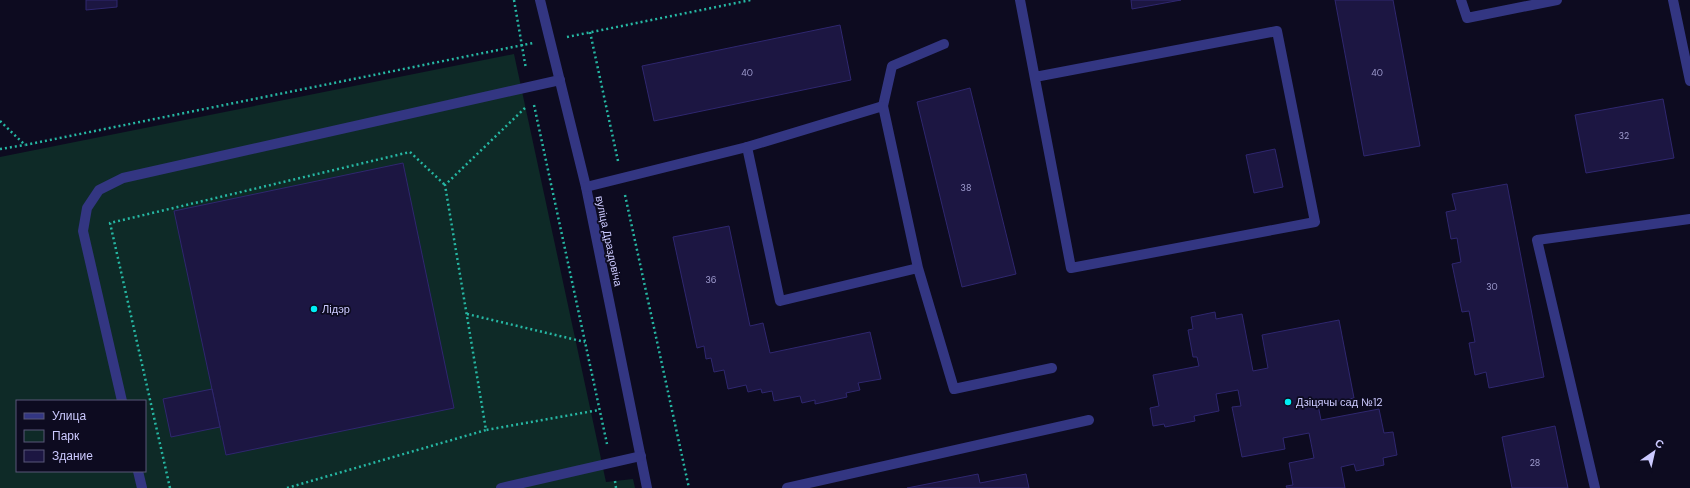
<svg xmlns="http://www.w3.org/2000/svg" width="1690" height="488" font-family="'DM Sans',sans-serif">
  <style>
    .green { fill: #0e2a27; fill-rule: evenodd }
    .building { fill: #1c1642; stroke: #2f276f }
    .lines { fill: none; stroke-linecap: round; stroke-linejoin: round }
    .path { stroke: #26b7a3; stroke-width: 2.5; stroke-dasharray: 2 3; stroke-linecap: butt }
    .minor { stroke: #333682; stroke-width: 10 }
    .poi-dot { fill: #00eff5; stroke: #0d0b20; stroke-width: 1.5 }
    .labels { text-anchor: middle; stroke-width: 3.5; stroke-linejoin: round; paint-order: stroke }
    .number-label { font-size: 9px; fill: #a09dd0 }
    .street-label { font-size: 11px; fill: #cccaff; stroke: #0d0b20 }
    .poi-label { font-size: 11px; fill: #cccaff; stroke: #0d0b20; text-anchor: start }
  </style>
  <rect width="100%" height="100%" fill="#0d0b20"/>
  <path class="green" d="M514,54L606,482L633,479L635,488H0V157ZM17,401H145V471H17Z"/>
  <g class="building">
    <polygon points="86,0 117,0 117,7 86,10"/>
    <polygon points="1131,0 1181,0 1132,9"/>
    <polygon points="1335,0 1393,0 1420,146 1364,156"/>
    <polygon points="840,25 851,80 654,121 642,66"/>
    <polygon points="970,88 1016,274 962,287 917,102"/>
    <polygon points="1663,99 1674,158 1586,173 1575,115"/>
    <polygon points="1275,149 1283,187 1254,193 1246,155"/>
    <polygon points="403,163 454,408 226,455 174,211"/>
    <polygon points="1507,184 1544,377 1489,388 1486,372 1475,375 1469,343 1475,342 1469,311 1462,312 1452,264 1461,262 1457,238 1451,239 1446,212 1456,210 1452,194"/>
    <polygon points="729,226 750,326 763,323 770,353 870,332 881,379 858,383 860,390 846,393 847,397 815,404 815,400 802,403 800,396 774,401 772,391 762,393 761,389 748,392 746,385 728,389 724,370 714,372 711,358 706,359 704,346 697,348 673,237"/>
    <polygon points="1215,312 1216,319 1242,314 1253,371 1268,368 1262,335 1339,320 1354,398 1318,405 1321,420 1379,409 1384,433 1393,432 1397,455 1383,458 1384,465 1356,471 1354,464 1341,467 1345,488 1287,488 1286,486 1293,485 1289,463 1314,458 1309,433 1283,438 1285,449 1242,457 1232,407 1241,406 1238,390 1216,394 1219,411 1194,416 1195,421 1165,427 1164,424 1153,426 1150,408 1159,406 1153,375 1199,366 1197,357 1193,357 1188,330 1193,329 1191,317"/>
    <polygon points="212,389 220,427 171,437 163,399"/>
    <polygon points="1555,426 1568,488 1512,488 1502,437"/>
    <polygon points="978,474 980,483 1026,474 1029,488 907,488"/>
  </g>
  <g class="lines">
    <g class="path">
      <polyline points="514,0 526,69"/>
      <polyline points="590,32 618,161"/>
      <polyline points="567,37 751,0"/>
      <polyline points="534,105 607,444"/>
      <polyline points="525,108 445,185 486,430 599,410"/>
      <polyline points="0,121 25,145 533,43"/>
      <polyline points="0,149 25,145"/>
      <polyline points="625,195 689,488"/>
      <polyline points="467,314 585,342"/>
      <polyline points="615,481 616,488"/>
      <polyline points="170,488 110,223 410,152 445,185"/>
      <polyline points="287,488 486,430"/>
    </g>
    <g class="minor">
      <polyline points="540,0 586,187 647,488"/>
      <polyline points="1020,0 1071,268 1315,222 1277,31 1035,77"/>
      <polyline points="1461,0 1467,18 1557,0"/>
      <polyline points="1673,0 1690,81"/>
      <polyline points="883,106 892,66 944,44"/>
      <polyline points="586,187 747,147"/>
      <polyline points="918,268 883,106 747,147 780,301 918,268 954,389 1052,368"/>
      <polyline points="122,401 83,231 87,208 99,190 123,178 560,80"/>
      <polyline points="138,471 142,488"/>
      <polyline points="501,488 641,456"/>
      <polyline points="787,488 1089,420"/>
      <polyline points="1595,488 1537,240 1690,219"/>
    </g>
  </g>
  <g class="poi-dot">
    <circle cx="314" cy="309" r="4"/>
    <circle cx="1288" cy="402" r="4"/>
  </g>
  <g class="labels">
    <g class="number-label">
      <text x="747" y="76">40</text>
      <text x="1377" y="76">40</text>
      <text x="1624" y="139">32</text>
      <text x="966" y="191">38</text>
      <text x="711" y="283">36</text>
      <text x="1492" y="290">30</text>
      <text x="1535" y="466">28</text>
    </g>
    <g class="street-label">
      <text transform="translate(609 241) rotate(78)" y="4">вуліца Драздовіча</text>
    </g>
    <g class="poi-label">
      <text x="322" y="313">Лідэр</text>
      <text x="1296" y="406">Дзіцячы сад №12</text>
    </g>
  </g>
  <rect x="16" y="400" width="130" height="72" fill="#0d0b20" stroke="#595779"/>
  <rect x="24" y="413" width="20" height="6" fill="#333682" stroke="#595779"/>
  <text x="52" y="420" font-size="12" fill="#cccaff">Улица</text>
  <rect x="24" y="430" width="20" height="12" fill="#0e2a27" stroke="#595779"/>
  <text x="52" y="440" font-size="12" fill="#cccaff">Парк</text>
  <rect x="24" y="450" width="20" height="12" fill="#1c1642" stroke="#595779"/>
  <text x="52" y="460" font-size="12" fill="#cccaff">Здание</text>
  <g transform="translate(1654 452) rotate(34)" stroke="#0d0b20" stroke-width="3" paint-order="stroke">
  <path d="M0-3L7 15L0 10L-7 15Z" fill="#cccaff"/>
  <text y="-6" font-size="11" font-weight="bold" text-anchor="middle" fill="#cccaff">С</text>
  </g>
</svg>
